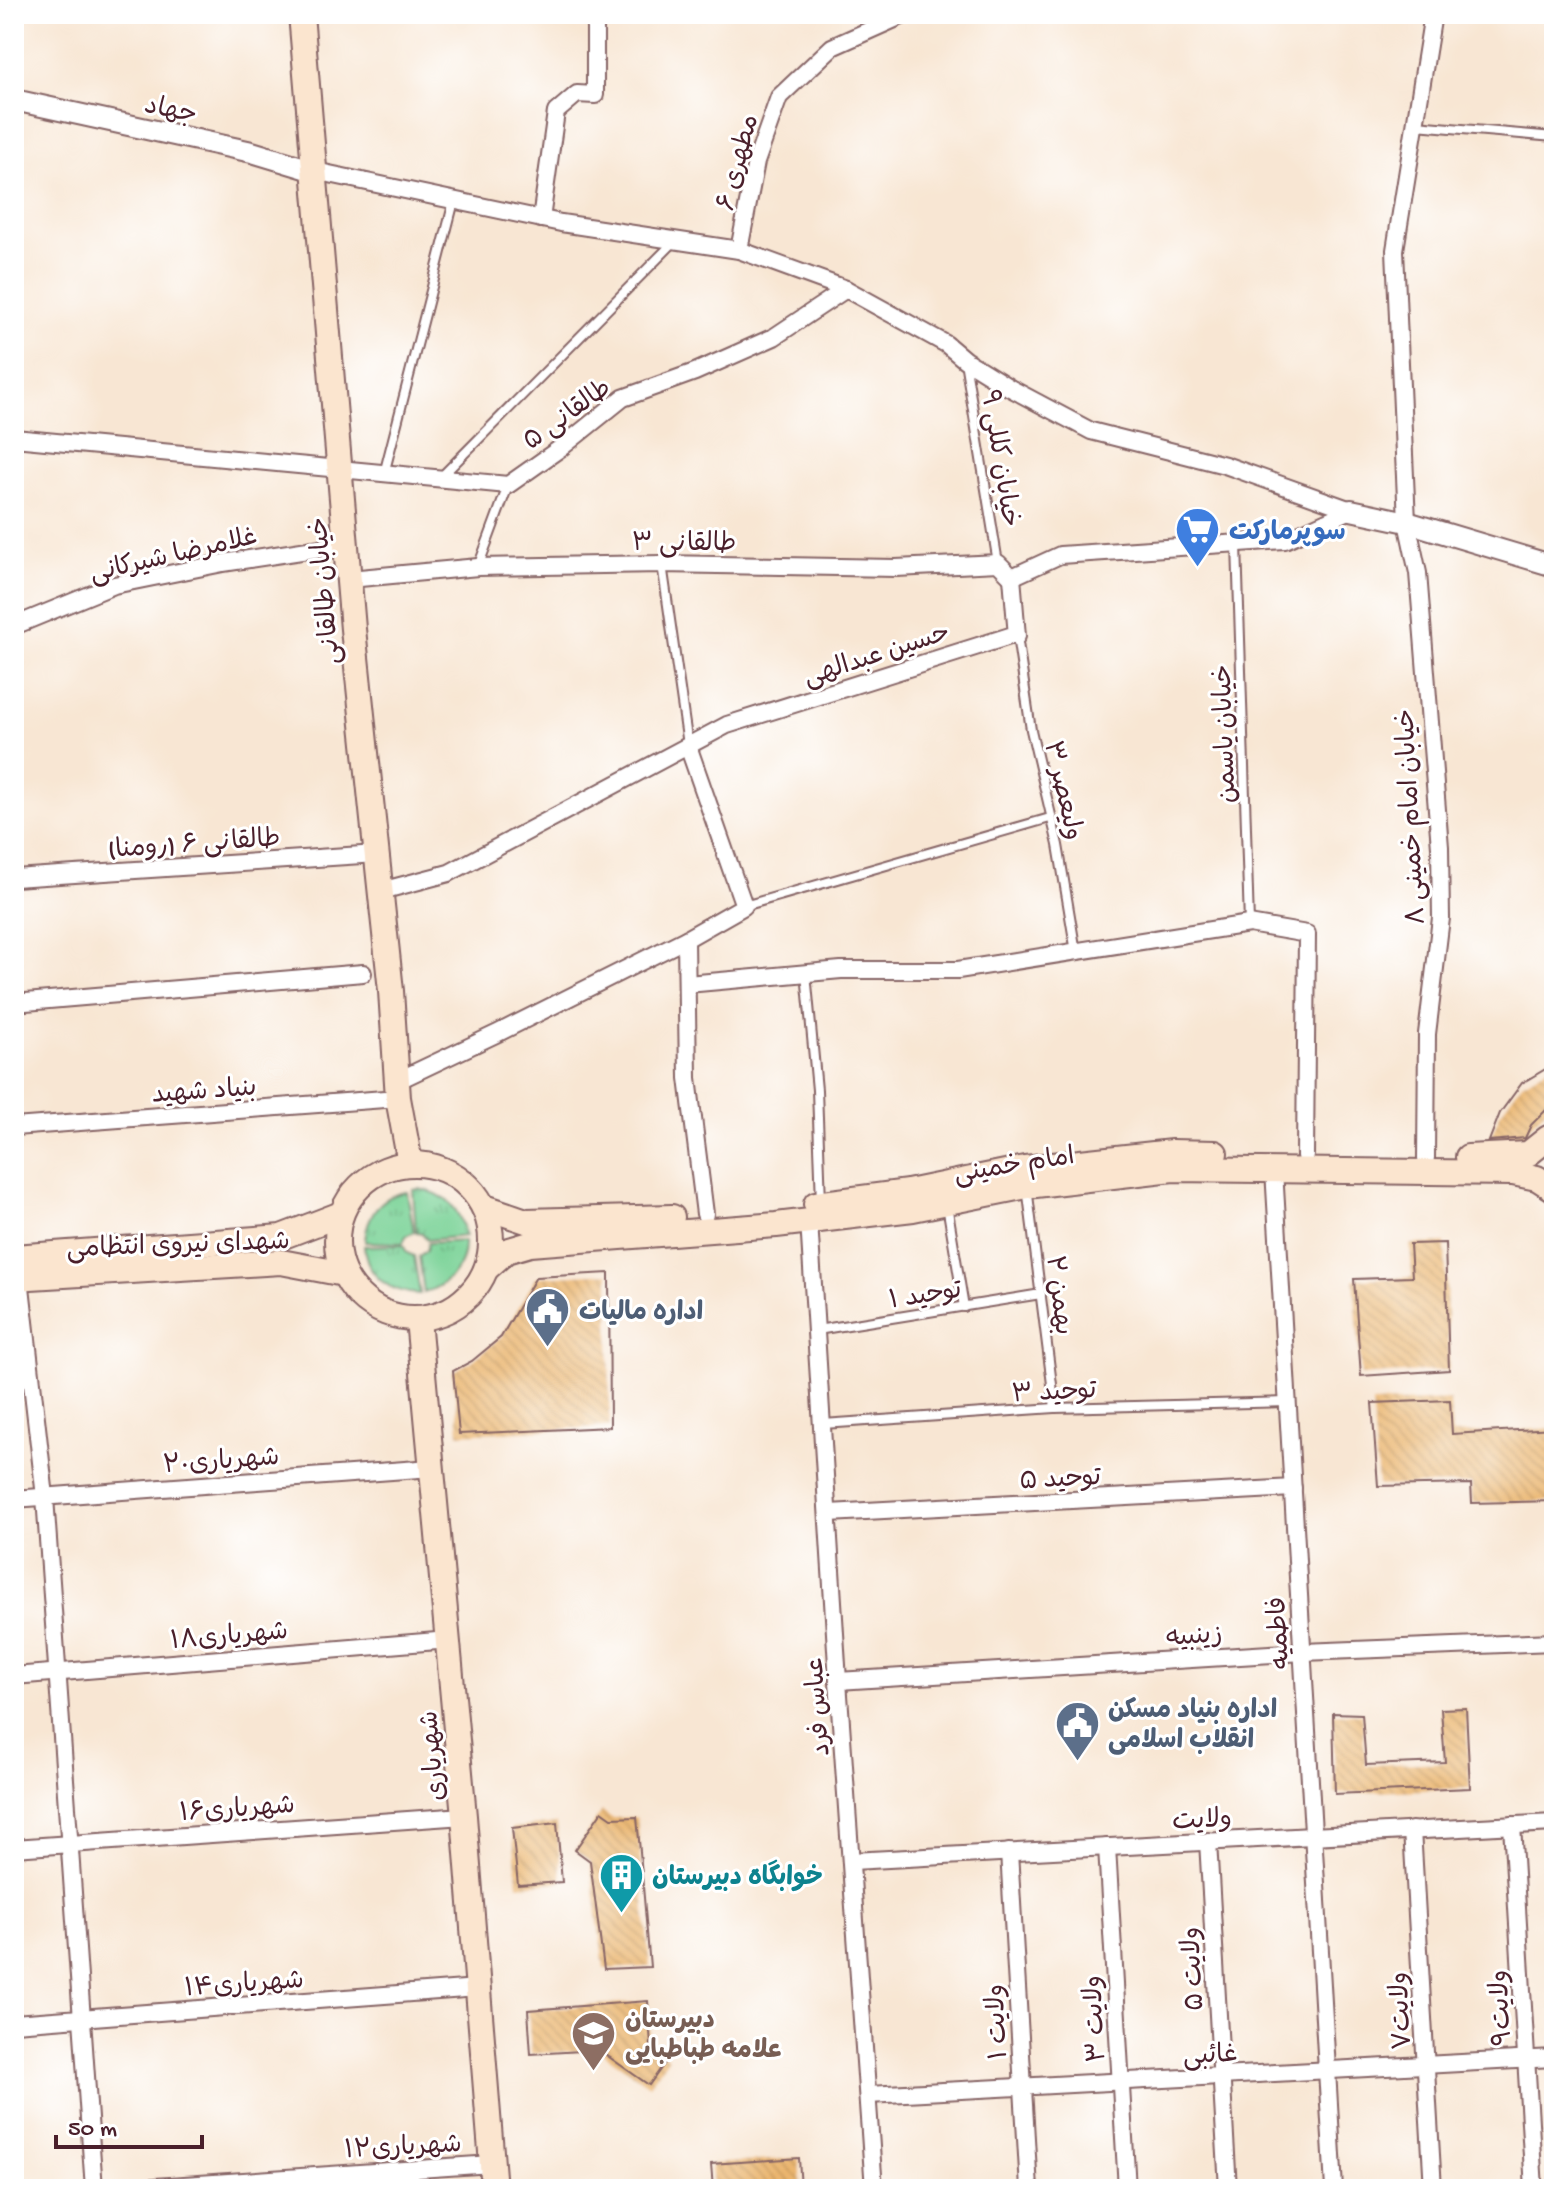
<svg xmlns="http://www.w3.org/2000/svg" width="1568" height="2203" font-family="'Gochi Hand','Playpen Sans Arabic',sans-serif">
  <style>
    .grass { fill: url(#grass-tufts); stroke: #627962; stroke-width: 2 }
    .building { fill: url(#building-back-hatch) }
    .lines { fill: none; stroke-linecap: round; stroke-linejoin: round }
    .service-casing { stroke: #876566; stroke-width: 12 }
    .minor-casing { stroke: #876566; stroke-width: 20 }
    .tertiary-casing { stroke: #876566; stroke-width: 24 }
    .secondary-casing { stroke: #876566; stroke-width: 28 }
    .service { stroke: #fff; stroke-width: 8 }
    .minor { stroke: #fff; stroke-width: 16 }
    .tertiary { stroke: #fff; stroke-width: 20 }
    .secondary { stroke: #fbe5cf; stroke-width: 24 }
    .labels { text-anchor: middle; stroke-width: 6; stroke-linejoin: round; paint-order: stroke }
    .street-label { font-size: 26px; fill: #4a1f2b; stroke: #fff }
    .shop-label { font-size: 26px; font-weight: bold; fill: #366cbe; stroke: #fff; text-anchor: start }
    .service-label { font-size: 26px; font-weight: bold; fill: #4e5e75; stroke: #fff; text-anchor: start }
    .culture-label { font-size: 26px; font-weight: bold; fill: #0d838f; stroke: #fff; text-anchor: start }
    .education-label { font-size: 26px; font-weight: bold; fill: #785e54; stroke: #fff; text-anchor: start }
  </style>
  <defs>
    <pattern id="grass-tufts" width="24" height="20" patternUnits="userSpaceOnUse" patternTransform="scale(2)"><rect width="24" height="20" fill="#7bd398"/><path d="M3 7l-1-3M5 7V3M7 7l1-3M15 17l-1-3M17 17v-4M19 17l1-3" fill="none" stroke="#6cb583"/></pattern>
    <pattern id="building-back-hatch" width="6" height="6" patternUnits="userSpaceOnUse" patternTransform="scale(2)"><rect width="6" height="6" fill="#eab56e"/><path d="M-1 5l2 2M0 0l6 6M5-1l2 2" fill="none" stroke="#ca9b5f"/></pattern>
  </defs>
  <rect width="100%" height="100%" fill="#fff"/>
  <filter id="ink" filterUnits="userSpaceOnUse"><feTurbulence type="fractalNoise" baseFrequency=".0125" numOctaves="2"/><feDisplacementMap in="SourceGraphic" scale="16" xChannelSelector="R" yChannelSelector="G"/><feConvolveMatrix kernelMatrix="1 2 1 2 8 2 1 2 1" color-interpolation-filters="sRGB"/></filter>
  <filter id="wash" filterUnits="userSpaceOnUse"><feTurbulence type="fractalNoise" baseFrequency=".006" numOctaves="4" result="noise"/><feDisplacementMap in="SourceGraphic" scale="32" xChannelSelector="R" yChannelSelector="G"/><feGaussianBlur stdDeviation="1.8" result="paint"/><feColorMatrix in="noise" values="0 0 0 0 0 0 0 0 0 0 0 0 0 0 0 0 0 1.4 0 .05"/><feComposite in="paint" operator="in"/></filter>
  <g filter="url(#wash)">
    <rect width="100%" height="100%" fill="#f8e6d3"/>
    <g class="grass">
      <path d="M419,1189C446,1193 461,1210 465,1236L428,1240L422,1233L416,1232L413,1190Z"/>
      <path d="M407,1192L414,1232L406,1236L403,1243L365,1242C366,1216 380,1195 407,1192Z"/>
      <path d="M464,1241C465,1268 448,1284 424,1293L419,1256L426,1251L428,1243Z"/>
      <path d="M403,1245L407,1253L414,1256L420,1294C390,1293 367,1277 364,1246Z"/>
    </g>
    <g id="blocks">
      <g class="building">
        <polygon points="1554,1064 1554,1102 1531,1125 1525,1138 1489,1141 1500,1113 1522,1083"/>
        <polygon points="1445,1243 1449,1370 1361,1376 1354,1279 1412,1277 1410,1244"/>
        <polygon points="609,1273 610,1427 459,1434 453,1371 472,1361 501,1337 536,1277"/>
        <polygon points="1450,1400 1452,1434 1554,1428 1554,1501 1472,1503 1471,1484 1378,1486 1372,1403"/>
        <polygon points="1466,1708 1470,1788 1335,1794 1333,1713 1362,1714 1366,1765 1445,1762 1441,1709"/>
        <polygon points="602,1811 612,1818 637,1817 650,1967 604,1969 590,1861 575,1850"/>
        <polygon points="557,1823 562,1882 518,1885 512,1828"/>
        <polygon points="648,2001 651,2046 669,2057 649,2085 599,2050 531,2054 528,2010"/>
        <polygon points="799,2158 801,2189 713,2189 711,2164"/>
      </g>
    </g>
  </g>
  <g filter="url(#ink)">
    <use href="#blocks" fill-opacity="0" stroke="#876566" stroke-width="2"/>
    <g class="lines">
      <defs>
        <g id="service">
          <polyline points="1416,125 1554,137"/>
          <polyline points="965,361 998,563"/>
          <polyline points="384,474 454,201"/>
          <polyline points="440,478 675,241"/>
          <polyline points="1237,544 1249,924"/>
          <polyline points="662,564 688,745"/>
          <polyline points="478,567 508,486"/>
          <polyline points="1017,636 1031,730 1058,845 1076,952"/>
          <polyline points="744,906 1050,818"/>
          <polyline points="806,973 817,1090 821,1202"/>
          <polyline points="1027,1187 1055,1408"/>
          <polyline points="947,1205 964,1307"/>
          <polyline points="817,1330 1041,1294"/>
          <polyline points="823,1424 1055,1408 1287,1402"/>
        </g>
        <g id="minor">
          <polyline points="315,171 561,223 739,250 846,289 946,344 965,360 1010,388 1091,431 1225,465 1351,510"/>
          <polyline points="541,219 556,112 577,94 595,95 595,14"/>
          <polyline points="739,250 756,162 779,97 832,47 906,14"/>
          <polyline points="14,438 508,485 562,447 623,398 695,372 774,337 846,289"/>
          <polyline points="349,579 478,567 662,564 896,568 998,563 1012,577"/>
          <polyline points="14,626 114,585 223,563 347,544"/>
          <polyline points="14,878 377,854"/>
          <polyline points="381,891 449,873 727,725 1010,636 1017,636 1012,577 1060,555 1285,540 1351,510"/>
          <polyline points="686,939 688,1078 705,1214"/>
          <polyline points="687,984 841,970 958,970 1249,924 1307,934 1305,1156"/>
          <polyline points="14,1003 363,973"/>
          <polyline points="397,1081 498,1033 686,939 744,906 688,746"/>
          <polyline points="14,1127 398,1098"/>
          <polyline points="1426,1158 1427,1034 1441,918 1440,847 1418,573 1407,522 1395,250 1433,14"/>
          <polyline points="1274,1170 1334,2189"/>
          <polyline points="809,1221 838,1681 874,2189"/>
          <polyline points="20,1278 45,1497 94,2189"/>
          <polyline points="14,1499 432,1468"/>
          <polyline points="829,1513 1293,1488"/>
          <polyline points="14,1676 449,1640"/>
          <polyline points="838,1681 1303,1652 1554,1642"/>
          <polyline points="1512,1825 1534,2189"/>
          <polyline points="1412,1830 1433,2189"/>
          <polyline points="1208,1841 1228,2189"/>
          <polyline points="1107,1847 1127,2189"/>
          <polyline points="14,1848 464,1816"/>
          <polyline points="1009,1852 1029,2189"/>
          <polyline points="852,1861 1554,1823"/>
          <polyline points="14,2023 478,1988"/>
          <polyline points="868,2095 1554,2058"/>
          <polyline points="125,2189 492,2164"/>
        </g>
        <g id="tertiary">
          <polyline points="14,100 252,152 315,171"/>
          <polyline points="1351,510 1407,522 1554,566"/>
        </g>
        <g id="secondary">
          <polyline points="301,14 353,629 391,991 398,1098 410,1163"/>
          <polyline points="1468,1157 1528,1154 1548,1138"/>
          <circle cx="414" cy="1241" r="77"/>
          <polyline points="816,1204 908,1192 1025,1168 1172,1152 1215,1153"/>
          <polyline points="485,1207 526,1221 672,1217"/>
          <polyline points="14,1257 281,1237 341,1214"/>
          <polyline points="488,1267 506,1251 530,1244 776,1225 913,1209 1027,1186 1173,1169 1513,1173 1537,1178 1554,1189"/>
          <polyline points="14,1278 281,1262 344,1274"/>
          <polyline points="418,1319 464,1816 494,2189"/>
        </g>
      </defs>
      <use href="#service" class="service-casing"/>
      <use href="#minor" class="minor-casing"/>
      <use href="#tertiary" class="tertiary-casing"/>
      <use href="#secondary" class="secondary-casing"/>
      <use href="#service" class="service"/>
      <use href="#minor" class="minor"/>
      <use href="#tertiary" class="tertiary"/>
      <use href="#secondary" class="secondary"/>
    </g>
  </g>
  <defs>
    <symbol id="supermarket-pin" viewBox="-11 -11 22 30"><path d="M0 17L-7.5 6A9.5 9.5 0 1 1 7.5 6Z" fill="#3f7fe0" stroke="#fff"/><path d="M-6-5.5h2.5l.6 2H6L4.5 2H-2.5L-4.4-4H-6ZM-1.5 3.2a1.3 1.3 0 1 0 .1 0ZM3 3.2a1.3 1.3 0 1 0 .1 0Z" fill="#fff"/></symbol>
    <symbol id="civic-pin" viewBox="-11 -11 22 30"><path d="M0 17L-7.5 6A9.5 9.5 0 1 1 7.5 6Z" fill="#5c6f8a" stroke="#fff"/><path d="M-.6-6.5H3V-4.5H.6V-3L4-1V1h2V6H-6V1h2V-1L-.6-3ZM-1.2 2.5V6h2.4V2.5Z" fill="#fff"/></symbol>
    <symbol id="building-pin" viewBox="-11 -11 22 30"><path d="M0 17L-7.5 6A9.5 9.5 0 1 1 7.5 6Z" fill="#0f9aa8" stroke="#fff"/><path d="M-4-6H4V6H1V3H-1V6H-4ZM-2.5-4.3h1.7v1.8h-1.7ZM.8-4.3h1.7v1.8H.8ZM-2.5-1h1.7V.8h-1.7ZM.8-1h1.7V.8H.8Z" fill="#fff"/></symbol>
    <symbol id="school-pin" viewBox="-11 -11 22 30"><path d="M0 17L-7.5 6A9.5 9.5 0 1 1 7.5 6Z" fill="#8d6e63" stroke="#fff"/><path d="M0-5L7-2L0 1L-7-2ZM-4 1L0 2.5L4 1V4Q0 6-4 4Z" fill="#fff"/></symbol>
  </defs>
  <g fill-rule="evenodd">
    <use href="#supermarket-pin" x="1172" y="504" width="51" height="69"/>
    <use href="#civic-pin" x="522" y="1284" width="51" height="69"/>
    <use href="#civic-pin" x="1052" y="1698" width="51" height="69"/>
    <use href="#building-pin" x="596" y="1850" width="51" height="69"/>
    <use href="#school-pin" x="568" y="2008" width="51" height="69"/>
  </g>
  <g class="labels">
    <g class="street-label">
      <text transform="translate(171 108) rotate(12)" y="9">جهاد</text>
      <text transform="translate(736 162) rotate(-75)" y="9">مطهری ۶</text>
      <text transform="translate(566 413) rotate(-36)" y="9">طالقانی ۵</text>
      <text transform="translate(1002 458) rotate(81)" y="9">خیابان کللی ۹</text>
      <text x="684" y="550">طالقانی ۳</text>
      <text transform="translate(173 553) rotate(-13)" y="9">غلامرضا شیرکانی</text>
      <text transform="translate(323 591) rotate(-95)" y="9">خیابان طالقانی</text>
      <text transform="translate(876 653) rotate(-18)" y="9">حسین عبدالهی</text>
      <text transform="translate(1223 734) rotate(-92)" y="9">خیابان یاسمن</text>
      <text transform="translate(1065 790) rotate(77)" y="9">ولیعصر ۳</text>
      <text transform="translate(1409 817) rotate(-93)" y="9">خیابان امام خمینی ۸</text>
      <text transform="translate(194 842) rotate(-4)" y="9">طالقانی ۶ (رومنا)</text>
      <text transform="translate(204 1089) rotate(-4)" y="9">بنیاد شهید</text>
      <text transform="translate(1014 1163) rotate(-9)" y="9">امام خمینی</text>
      <text transform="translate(178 1243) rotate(-2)" y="9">شهدای نیروی انتظامی</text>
      <text transform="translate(925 1293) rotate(-9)" y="9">توحید ۱</text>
      <text transform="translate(1061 1295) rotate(83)" y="9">بهمن ۲</text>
      <text transform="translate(1054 1390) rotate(-3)" y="9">توحید ۳</text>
      <text transform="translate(221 1459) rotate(-4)" y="9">شهریاری۲۰</text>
      <text transform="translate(1060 1477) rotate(-3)" y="9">توحید ۵</text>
      <text transform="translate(1277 1633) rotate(-93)" y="9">فاطمیه</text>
      <text transform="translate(229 1634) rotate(-5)" y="9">شهریاری۱۸</text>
      <text transform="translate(1194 1634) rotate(-4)" y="9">زینبیه</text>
      <text transform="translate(816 1707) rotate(-94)" y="9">عباس فرد</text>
      <text transform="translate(431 1756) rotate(-95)" y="9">شهریاری</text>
      <text transform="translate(237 1807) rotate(-4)" y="9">شهریاری۱۶</text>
      <text transform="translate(1202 1818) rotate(-3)" y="9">ولایت</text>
      <text transform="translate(1191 1969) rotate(-93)" y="9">ولایت ۵</text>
      <text transform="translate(244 1982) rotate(-4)" y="9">شهریاری۱۴</text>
      <text transform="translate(1499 2008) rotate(-93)" y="9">ولایت۹</text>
      <text transform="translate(1399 2011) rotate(-93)" y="9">ولایت۷</text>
      <text transform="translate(1093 2019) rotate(-93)" y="9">ولایت ۳</text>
      <text transform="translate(995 2022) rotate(-93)" y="9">ولایت ۱</text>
      <text transform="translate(1210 2053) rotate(-3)" y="9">غائبی</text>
      <text transform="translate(403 2145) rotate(-3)" y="9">شهریاری۱۲</text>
    </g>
    <g class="shop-label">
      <text x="1229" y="539">سوپرمارکت</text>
    </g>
    <g class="service-label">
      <text x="579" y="1319">اداره مالیات</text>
      <text x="1108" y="1717">اداره بنیاد مسکن<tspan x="1108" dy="30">انقلاب اسلامی</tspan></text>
    </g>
    <g class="culture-label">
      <text x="652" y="1884">خوابگاه دبیرستان</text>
    </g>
    <g class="education-label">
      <text x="625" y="2027">دبیرستان<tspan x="625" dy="30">علامه طباطبایی</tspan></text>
    </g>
  </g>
  <rect width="1568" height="2203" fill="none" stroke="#fff" stroke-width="48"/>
  <path d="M56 2135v12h146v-12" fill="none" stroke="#4a1f2b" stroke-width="4"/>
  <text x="68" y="2135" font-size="24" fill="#4a1f2b" stroke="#ffffff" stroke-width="6" paint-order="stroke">50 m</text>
</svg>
